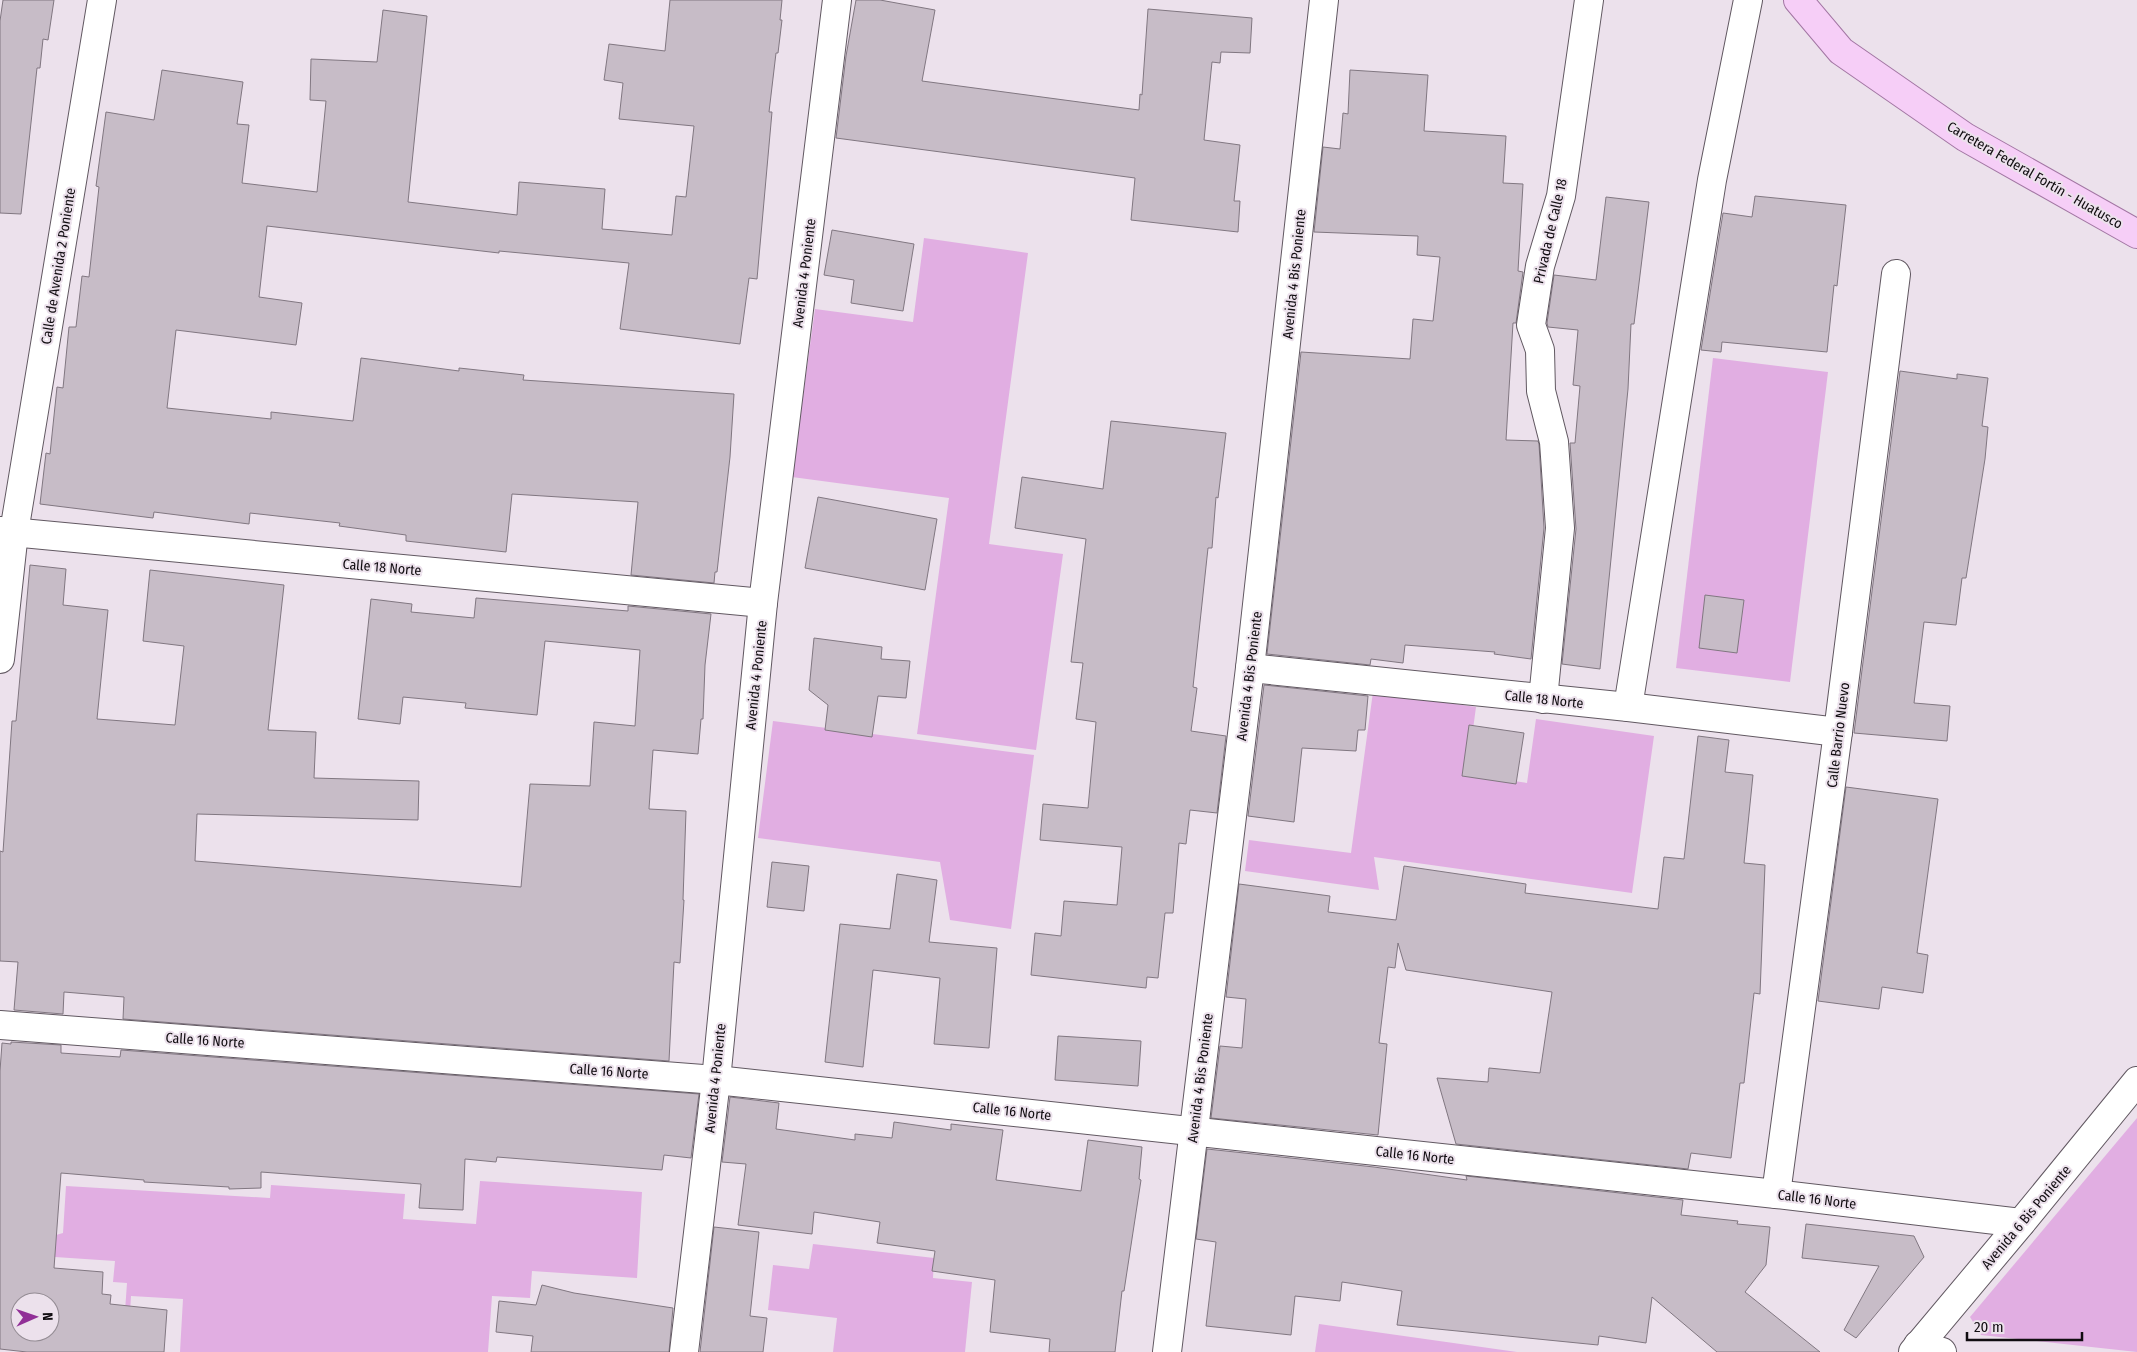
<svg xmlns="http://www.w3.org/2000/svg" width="2137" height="1352" font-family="'Fira Sans Condensed',sans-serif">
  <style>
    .green { fill: #e1aee2 }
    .building { fill: #c7bcc7; stroke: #817781; fill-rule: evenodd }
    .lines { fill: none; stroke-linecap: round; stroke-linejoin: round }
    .street-casing { stroke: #615861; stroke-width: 30 }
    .primary-casing { stroke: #a276a3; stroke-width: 30 }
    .street { stroke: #fff; stroke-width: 28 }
    .primary { stroke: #f6cef7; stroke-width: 28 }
    .labels { text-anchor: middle; stroke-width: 4; stroke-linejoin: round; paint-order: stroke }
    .street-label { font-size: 14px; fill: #110d11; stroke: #ece1ec }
  </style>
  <rect width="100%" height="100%" fill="#ece1ec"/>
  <g class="green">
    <polygon points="924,238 1028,253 989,544 1063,554 1036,750 917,734 949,498 792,477 815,309 913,322"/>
    <polygon points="1713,358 1828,372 1790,682 1676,668"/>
    <polygon points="1373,692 1476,707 1467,774 1527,783 1536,719 1654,736 1632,893 1374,857 1379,890 1245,871 1249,840 1351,853"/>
    <polygon points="773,721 1034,755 1011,929 950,920 940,862 758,838"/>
    <polygon points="2137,1118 2137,1352 1981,1335 1970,1317"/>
    <polygon points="480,1181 642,1192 637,1278 532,1271 530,1298 492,1296 488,1352 180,1352 183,1299 131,1296 130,1312 125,1311 127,1283 113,1282 115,1261 40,1256 42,1239 63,1233 66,1186 270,1198 271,1185 405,1194 403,1219 476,1224"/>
    <polygon points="813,1244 934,1258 933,1278 972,1282 965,1352 833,1352 837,1318 768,1310 773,1265 809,1269"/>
    <polygon points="1319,1324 1517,1352 1315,1352"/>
  </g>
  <g class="building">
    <polygon points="3,0 54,0 48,40 43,39 40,68 37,68 21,214 0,213 0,21"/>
    <polygon points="670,0 782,0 780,20 782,20 778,53 776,53 769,112 772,112 757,279 749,278 740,344 620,329 629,263 499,251 499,253 267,226 259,297 302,303 296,345 176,330 167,408 271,419 271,412 353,421 361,358 459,371 459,368 524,375 523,380 734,394 730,457 717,572 715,572 714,583 631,575 638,502 512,494 506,552 406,541 406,535 339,526 340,523 250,513 249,524 154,512 153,518 40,504 46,453 50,454 57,387 63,388 69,327 76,327 82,276 89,277 99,187 96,186 106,112 154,120 162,70 243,82 237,124 249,125 242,183 317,192 326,101 310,100 311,59 377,62 383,10 427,16 408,202 517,215 519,182 605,189 602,229 672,235 676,196 686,197 694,126 619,119 623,83 604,80 609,44 665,51"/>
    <polygon points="856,0 880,0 935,10 922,81 1139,110 1140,94 1142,95 1148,9 1252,18 1250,53 1221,52 1220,63 1212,62 1204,140 1240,145 1234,201 1240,201 1238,232 1131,220 1135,178 836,138 846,56"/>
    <polygon points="1350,70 1428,75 1424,131 1506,136 1503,183 1523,184 1518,271 1523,272 1516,323 1513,323 1506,440 1538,441 1539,444 1544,528 1531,659 1494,654 1495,652 1405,645 1403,663 1371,659 1370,665 1267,654 1301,352 1410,359 1413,319 1433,321 1440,257 1417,255 1418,236 1314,232 1323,147 1340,149 1343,113 1348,114"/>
    <polygon points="1755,196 1846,205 1837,286 1834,285 1827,352 1722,342 1721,352 1701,350 1723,213 1752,217"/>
    <polygon points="1606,197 1649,202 1634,324 1631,324 1628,389 1600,669 1562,664 1576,529 1570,443 1575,443 1580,386 1573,385 1578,330 1548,327 1547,323 1554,275 1596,280"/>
    <polygon points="832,230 914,244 903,311 851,303 854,280 824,275"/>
    <polygon points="1900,371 1957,379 1957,374 1988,378 1982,426 1988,427 1985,459 1966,578 1962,578 1956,625 1924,622 1914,703 1950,706 1947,741 1854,733"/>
    <polygon points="1111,421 1226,433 1218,498 1216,497 1212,548 1208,548 1193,687 1197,688 1191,731 1226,736 1217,813 1190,810 1186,844 1179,843 1173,913 1165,913 1158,978 1147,977 1146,988 1031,975 1035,933 1061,936 1064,901 1117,905 1122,847 1040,840 1043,804 1088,808 1096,722 1076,719 1083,663 1071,662 1086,539 1015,528 1022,477 1103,489"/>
    <polygon points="818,497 937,519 925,590 805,568"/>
    <polygon points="30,565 66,569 63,605 108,610 97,719 175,725 184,646 143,641 150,570 284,585 268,730 316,732 314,778 419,781 418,820 197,814 195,861 521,887 530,784 590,786 594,722 635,726 640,650 545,641 537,715 465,708 466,703 403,697 400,724 358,719 371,599 412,604 411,612 474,618 476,598 628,611 628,606 711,614 705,665 703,719 701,719 698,754 653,750 649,809 686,811 683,900 684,900 680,963 674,962 669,1061 123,1019 124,997 64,992 63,1014 14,1010 18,962 0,961 0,851 3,852 12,721 16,721"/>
    <polygon points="1705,595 1744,600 1737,653 1699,648"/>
    <polygon points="814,638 882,647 881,659 910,661 906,698 878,696 872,737 825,730 828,705 809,690"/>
    <polygon points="1264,685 1368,696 1365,730 1358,730 1356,751 1302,748 1294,822 1248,816"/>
    <polygon points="1469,725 1524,733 1516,784 1462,776"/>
    <polygon points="1698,736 1729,740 1725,772 1753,775 1744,863 1765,865 1760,994 1754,993 1744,1083 1740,1083 1731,1158 1691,1153 1688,1169 1456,1144 1437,1078 1488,1082 1489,1068 1540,1073 1552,992 1406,970 1398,943 1395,968 1388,967 1379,1043 1387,1044 1378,1135 1211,1118 1220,1046 1242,1048 1246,999 1226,997 1239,884 1330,896 1328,912 1396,920 1404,866 1526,884 1525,893 1658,909 1664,857 1684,859"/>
    <polygon points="1846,787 1938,799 1917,953 1928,955 1923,993 1882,987 1879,1009 1818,1001"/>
    <polygon points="772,862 809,866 804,911 767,907"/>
    <polygon points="897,874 937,880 929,942 997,948 989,1048 934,1044 940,978 873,970 863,1067 825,1062 840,924 890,929"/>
    <polygon points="1058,1036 1141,1041 1138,1086 1055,1080"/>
    <path d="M11,1042L61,1045V1053L120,1057L121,1050L699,1094L691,1158L664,1155L662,1170L497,1157L496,1162L465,1159L463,1210L419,1208L421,1184L261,1172V1188L229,1189V1187L144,1182V1180L61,1173L54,1268L103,1272L102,1294L111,1295L110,1304L167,1310L164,1352H27L0,1349V1071L2,1043L11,1044ZM20,1302H50V1332H20Z"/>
    <polygon points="730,1097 779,1103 776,1129 855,1140 855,1134 892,1138 894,1122 951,1130 951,1124 1003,1130 996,1180 1081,1191 1088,1140 1142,1147 1139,1179 1141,1180 1124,1291 1122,1291 1115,1352 1049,1352 1050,1339 990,1332 995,1280 932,1271 935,1251 877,1243 880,1222 814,1212 812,1234 738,1225 746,1164 722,1162"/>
    <polygon points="1207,1149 1374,1167 1467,1180 1466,1176 1683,1200 1681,1215 1738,1221 1737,1224 1770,1227 1766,1265 1745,1292 1820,1352 1717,1352 1652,1297 1646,1343 1599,1336 1598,1345 1397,1325 1402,1291 1342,1282 1340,1301 1295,1296 1291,1335 1206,1326 1216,1242 1196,1239"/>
    <polygon points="1806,1224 1914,1236 1924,1257 1856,1338 1844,1330 1879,1266 1802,1258"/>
    <polygon points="714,1227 759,1232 750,1316 767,1318 763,1352 700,1352"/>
    <polygon points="542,1285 574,1293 673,1308 669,1352 531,1352 533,1336 496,1332 499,1301 536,1305"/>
  </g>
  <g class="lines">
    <defs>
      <g id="street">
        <polyline points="0,531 763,603"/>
        <polyline points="0,659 14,532 102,0"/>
        <polyline points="1250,668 1628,707 1838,732"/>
        <polyline points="1543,699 1560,528 1554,442 1541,391 1540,350 1531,325 1540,266 1561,196 1589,0"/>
        <polyline points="1628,707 1712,180 1748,0"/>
        <polyline points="0,1025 716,1080 1776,1194 2021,1223"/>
        <polyline points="1776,1194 1838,732 1896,274"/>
        <polyline points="1918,1345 1942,1352"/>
        <polyline points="684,1352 716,1080 763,603 837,0"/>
        <polyline points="1167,1352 1250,668 1324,0"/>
        <polyline points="1913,1352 2021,1223 2137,1081"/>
      </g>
      <polyline id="primary" points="1798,0 1841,51 1965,137 2137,234"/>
    </defs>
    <use href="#street" class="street-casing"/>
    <use href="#primary" class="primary-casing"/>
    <use href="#street" class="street"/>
    <use href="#primary" class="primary"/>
  </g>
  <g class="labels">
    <g class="street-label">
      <text transform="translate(2035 175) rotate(30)" y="5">Carretera Federal Fortín - Huatusco</text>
      <text transform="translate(1550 231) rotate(-77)" y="5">Privada de Calle 18</text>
      <text transform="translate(58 266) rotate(-81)" y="5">Calle de Avenida 2 Poniente</text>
      <text transform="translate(804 273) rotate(-83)" y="5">Avenida 4 Poniente</text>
      <text transform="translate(1294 274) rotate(-84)" y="5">Avenida 4 Bis Poniente</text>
      <text transform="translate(382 567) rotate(5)" y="5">Calle 18 Norte</text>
      <text transform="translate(756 675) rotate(-84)" y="5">Avenida 4 Poniente</text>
      <text transform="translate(1249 676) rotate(-83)" y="5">Avenida 4 Bis Poniente</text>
      <text transform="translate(1544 699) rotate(6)" y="5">Calle 18 Norte</text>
      <text transform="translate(1838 735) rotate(-83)" y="5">Calle Barrio Nuevo</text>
      <text transform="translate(205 1040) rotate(4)" y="5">Calle 16 Norte</text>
      <text transform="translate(609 1071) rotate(4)" y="5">Calle 16 Norte</text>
      <text transform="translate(715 1078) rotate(-84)" y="5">Avenida 4 Poniente</text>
      <text transform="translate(1200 1078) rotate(-83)" y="5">Avenida 4 Bis Poniente</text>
      <text transform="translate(1012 1111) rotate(6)" y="5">Calle 16 Norte</text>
      <text transform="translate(1415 1155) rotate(6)" y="5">Calle 16 Norte</text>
      <text transform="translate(1817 1199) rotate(7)" y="5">Calle 16 Norte</text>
      <text transform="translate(2026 1217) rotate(-50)" y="5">Avenida 6 Bis Poniente</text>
    </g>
  </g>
  <g transform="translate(35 1317) rotate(88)"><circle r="24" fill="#ece1ec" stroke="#948c94"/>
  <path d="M0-4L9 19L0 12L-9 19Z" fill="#912f97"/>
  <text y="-8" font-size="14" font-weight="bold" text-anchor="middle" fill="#110d11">N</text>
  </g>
  <path d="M1967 1332v8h115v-8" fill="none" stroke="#110d11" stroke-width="2.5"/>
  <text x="1974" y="1332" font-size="15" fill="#110d11" stroke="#ece1ec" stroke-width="4" paint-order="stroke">20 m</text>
</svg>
